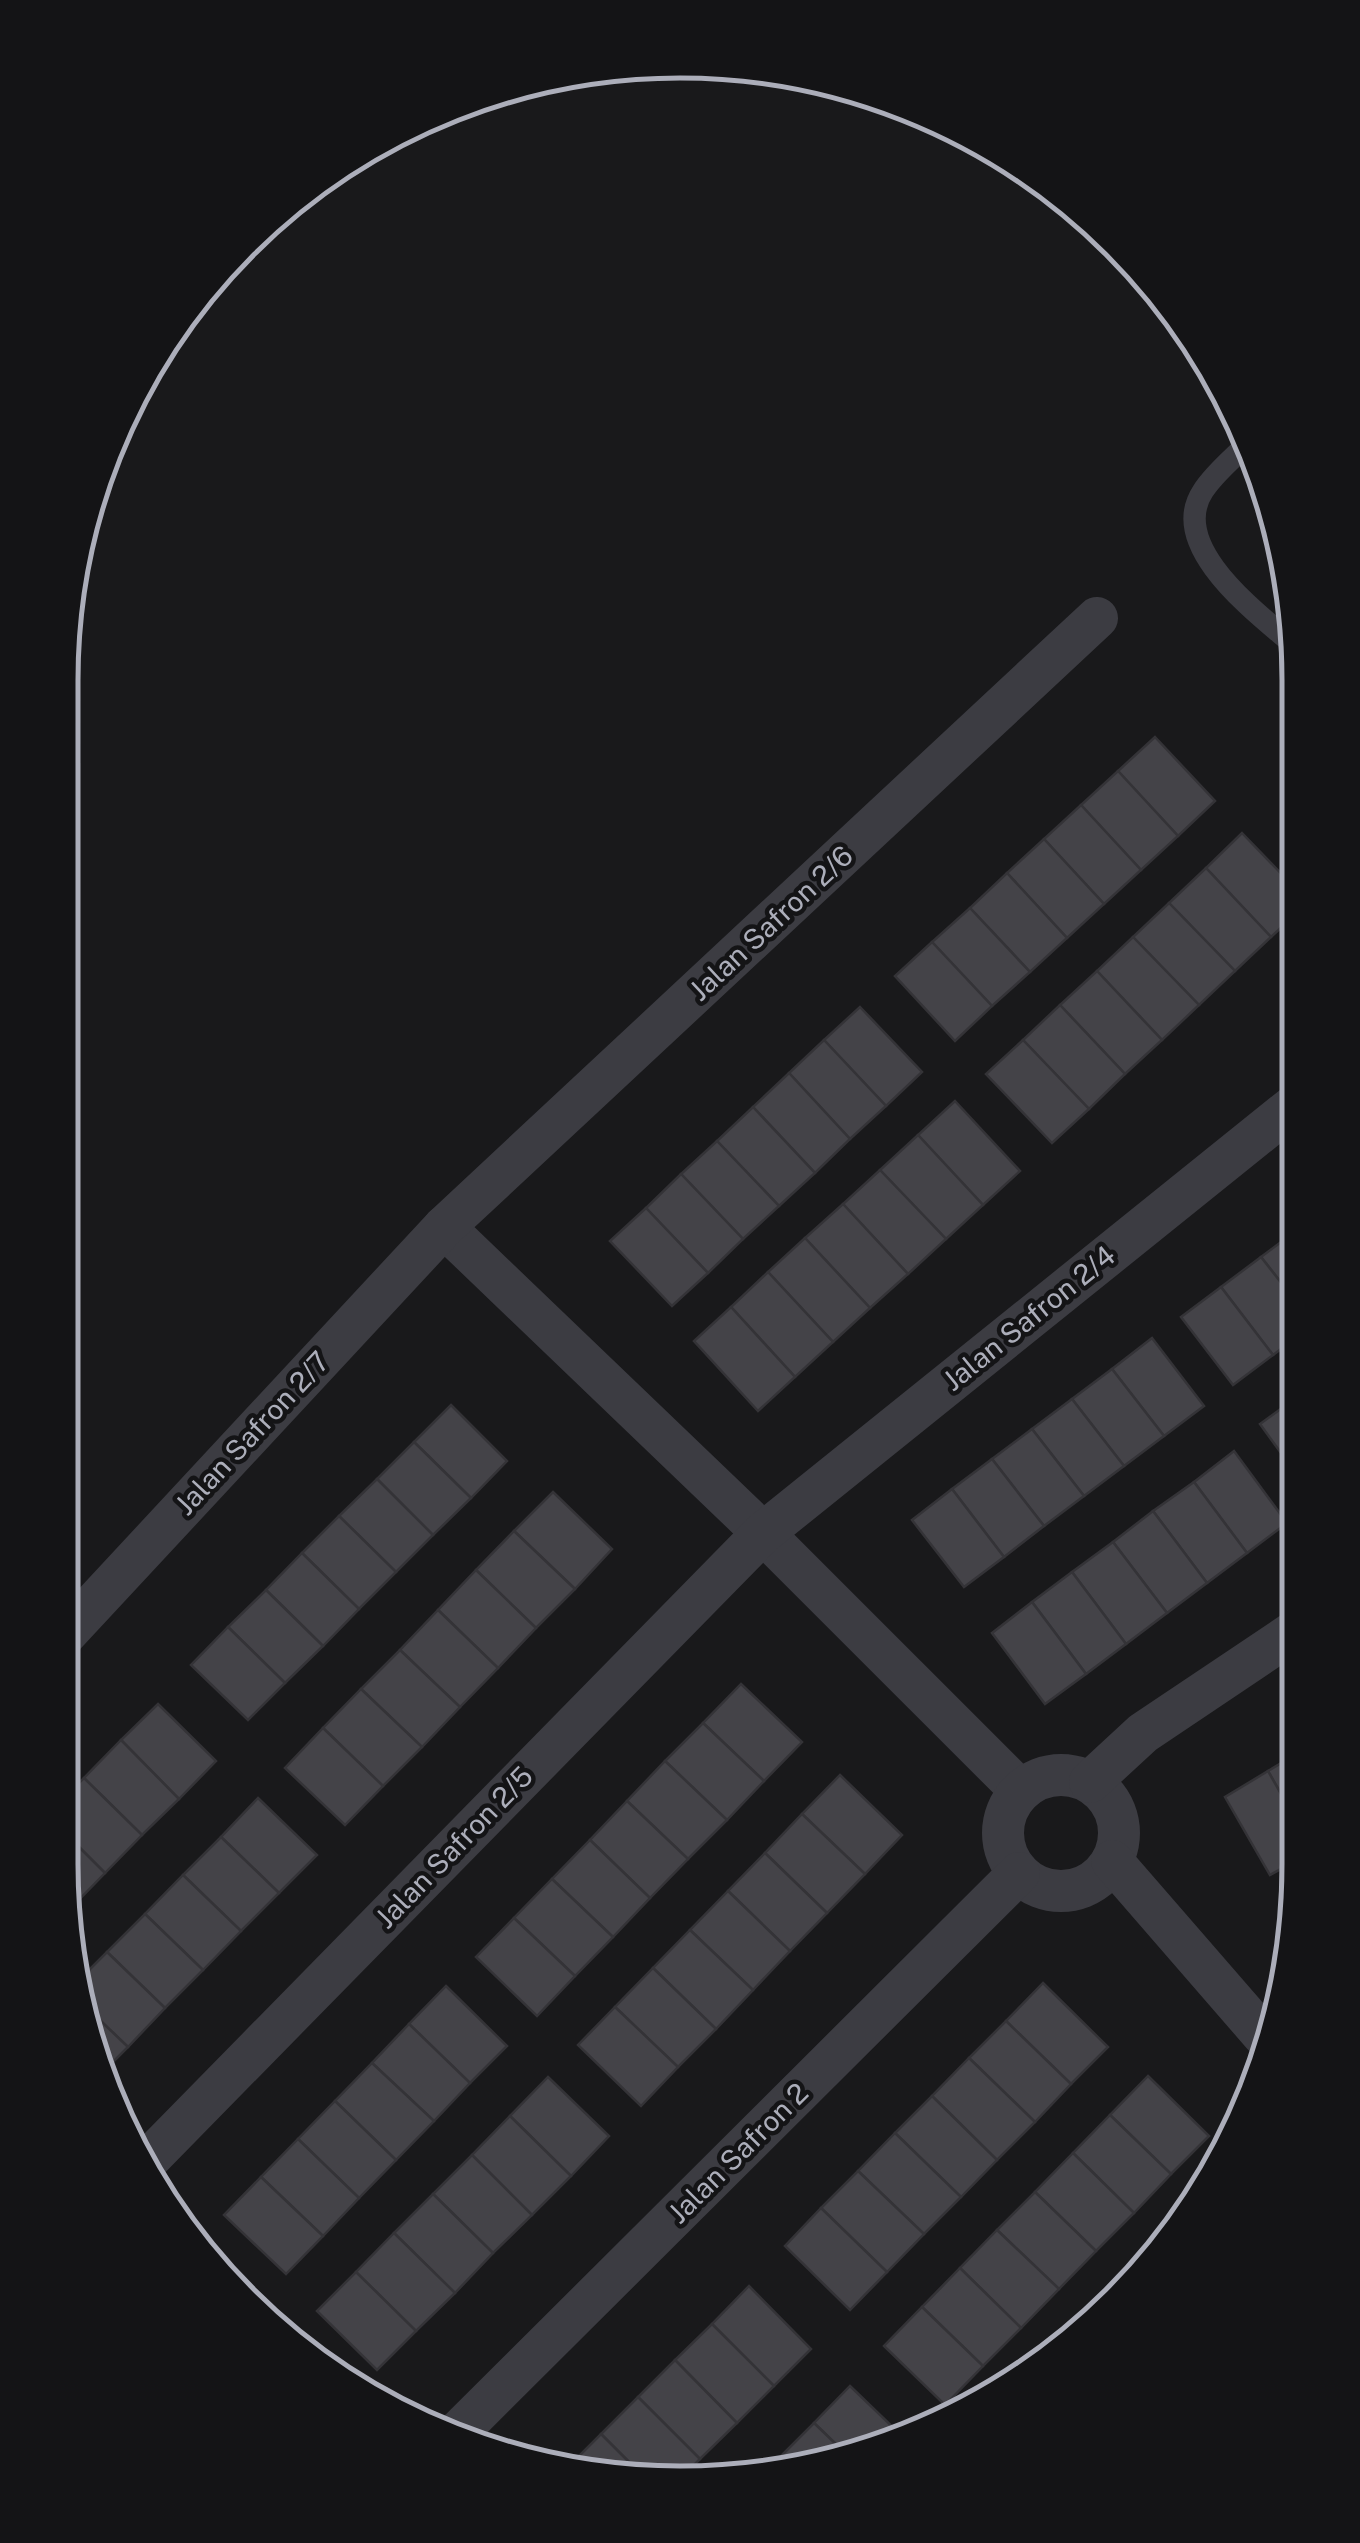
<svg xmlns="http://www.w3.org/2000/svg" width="1360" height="2543" font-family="'Public Sans',sans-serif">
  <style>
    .building { fill: #444348; stroke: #343337; stroke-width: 2.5 }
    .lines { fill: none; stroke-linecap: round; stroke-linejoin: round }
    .service { stroke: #3c3c42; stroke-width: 22 }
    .minor { stroke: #3c3c42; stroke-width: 42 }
    .labels { text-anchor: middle; stroke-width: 9; stroke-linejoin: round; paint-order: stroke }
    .street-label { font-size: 28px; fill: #acaeba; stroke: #141416 }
    .rim { fill: none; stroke: #acaeba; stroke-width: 5 }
  </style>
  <rect width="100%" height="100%" fill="#19191b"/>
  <g class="building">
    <polygon points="1155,737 1215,801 1178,836 1118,771"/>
    <polygon points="1118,771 1178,836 1141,870 1081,805"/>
    <polygon points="1081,805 1141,870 1104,904 1044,839"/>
    <polygon points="1242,833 1296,889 1296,914 1271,937 1206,868"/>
    <polygon points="1044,839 1104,904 1067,938 1007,873"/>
    <polygon points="1206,868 1271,937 1235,971 1169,903"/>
    <polygon points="1007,873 1067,938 1030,972 970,908"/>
    <polygon points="1169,903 1235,971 1199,1005 1133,937"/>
    <polygon points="970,908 1030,972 992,1006 932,942"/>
    <polygon points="1133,937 1199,1005 1162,1040 1097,971"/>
    <polygon points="932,942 992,1006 955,1041 895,976"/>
    <polygon points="1097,971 1162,1040 1125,1074 1060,1005"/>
    <polygon points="1060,1005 1125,1074 1089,1109 1023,1040"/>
    <polygon points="860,1007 922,1072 886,1106 824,1040"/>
    <polygon points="824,1040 886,1106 850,1139 789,1073"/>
    <polygon points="1023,1040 1089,1109 1052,1143 986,1074"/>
    <polygon points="789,1073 850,1139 815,1173 753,1107"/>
    <polygon points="955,1101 1020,1171 983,1205 918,1135"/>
    <polygon points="753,1107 815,1173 779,1206 717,1141"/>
    <polygon points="918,1135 983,1205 946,1239 880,1170"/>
    <polygon points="717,1141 779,1206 743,1239 681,1174"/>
    <polygon points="880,1170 946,1239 908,1274 843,1204"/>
    <polygon points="681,1174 743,1239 708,1273 646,1208"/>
    <polygon points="843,1204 908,1274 870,1308 805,1238"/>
    <polygon points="646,1208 708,1273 672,1306 610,1241"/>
    <polygon points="1297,1230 1297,1303 1261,1257"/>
    <polygon points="805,1238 870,1308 833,1342 768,1272"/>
    <polygon points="1261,1257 1297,1303 1297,1337 1273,1355 1221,1287"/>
    <polygon points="768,1272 833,1342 795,1377 731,1307"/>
    <polygon points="1221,1287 1273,1355 1233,1385 1181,1317"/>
    <polygon points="731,1307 795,1377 758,1411 694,1341"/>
    <polygon points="1152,1338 1204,1406 1164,1436 1112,1369"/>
    <polygon points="1112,1369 1164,1436 1124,1466 1072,1399"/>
    <polygon points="1297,1397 1297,1475 1260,1424"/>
    <polygon points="1072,1399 1124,1466 1084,1496 1032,1429"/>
    <polygon points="451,1405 507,1461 471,1498 414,1442"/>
    <polygon points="1032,1429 1084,1496 1044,1526 992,1459"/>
    <polygon points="414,1442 471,1498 433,1535 377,1479"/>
    <polygon points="1234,1451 1287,1523 1247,1553 1194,1482"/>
    <polygon points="992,1459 1044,1526 1004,1557 952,1489"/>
    <polygon points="377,1479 433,1535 396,1572 339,1516"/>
    <polygon points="1194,1482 1247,1553 1207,1583 1153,1511"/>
    <polygon points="952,1489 1004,1557 964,1587 912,1520"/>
    <polygon points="553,1492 612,1549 575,1589 514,1531"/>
    <polygon points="1153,1511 1207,1583 1167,1613 1113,1542"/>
    <polygon points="339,1516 396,1572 359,1609 302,1553"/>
    <polygon points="514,1531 575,1589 536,1628 476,1570"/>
    <polygon points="1113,1542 1167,1613 1126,1644 1072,1572"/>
    <polygon points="302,1553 359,1609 323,1646 266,1590"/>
    <polygon points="476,1570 536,1628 498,1668 438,1610"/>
    <polygon points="1072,1572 1126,1644 1086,1674 1032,1602"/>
    <polygon points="266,1590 323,1646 285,1683 228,1627"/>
    <polygon points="1032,1602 1086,1674 1045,1704 992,1633"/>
    <polygon points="438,1610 498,1668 460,1707 400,1650"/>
    <polygon points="228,1627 285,1683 248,1720 191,1665"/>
    <polygon points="400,1650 460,1707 422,1747 361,1689"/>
    <polygon points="741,1684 802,1742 764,1781 703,1723"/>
    <polygon points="361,1689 422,1747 383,1786 323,1728"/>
    <polygon points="158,1704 216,1761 179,1799 121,1740"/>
    <polygon points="703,1723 764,1781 727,1820 665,1761"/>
    <polygon points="323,1728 383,1786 345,1825 285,1768"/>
    <polygon points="121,1740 179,1799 142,1835 84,1778"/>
    <polygon points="1298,1753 1298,1824 1268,1771"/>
    <polygon points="665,1761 727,1820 688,1859 627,1801"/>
    <polygon points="1268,1771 1298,1824 1299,1859 1270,1875 1225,1797"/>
    <polygon points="840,1775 902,1835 865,1874 802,1814"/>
    <polygon points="84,1778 142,1835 105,1873 60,1828 60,1801"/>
    <polygon points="258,1798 317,1855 279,1893 221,1837"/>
    <polygon points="627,1801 688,1859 650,1898 590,1840"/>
    <polygon points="802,1814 865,1874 827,1913 765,1853"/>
    <polygon points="60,1828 105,1873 69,1910 60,1863"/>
    <polygon points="221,1837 279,1893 241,1931 183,1875"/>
    <polygon points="590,1840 650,1898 613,1937 552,1879"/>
    <polygon points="765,1853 827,1913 790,1951 728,1891"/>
    <polygon points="183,1875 241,1931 203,1970 145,1914"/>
    <polygon points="552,1879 613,1937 575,1976 514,1918"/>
    <polygon points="728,1891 790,1951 753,1990 690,1930"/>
    <polygon points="145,1914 203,1970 165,2008 107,1952"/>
    <polygon points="514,1918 575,1976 537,2016 476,1957"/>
    <polygon points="690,1930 753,1990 716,2029 653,1968"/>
    <polygon points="107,1952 165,2008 128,2047 83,2004 79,1980"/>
    <polygon points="653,1968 716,2029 678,2067 615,2007"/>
    <polygon points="1043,1983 1108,2047 1071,2084 1006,2021"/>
    <polygon points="446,1986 507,2046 470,2083 409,2024"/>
    <polygon points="83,2004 128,2047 100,2075 93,2063"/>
    <polygon points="615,2007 678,2067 641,2106 578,2045"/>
    <polygon points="1006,2021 1071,2084 1035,2122 969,2058"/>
    <polygon points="409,2024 470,2083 434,2121 372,2063"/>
    <polygon points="969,2058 1035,2122 997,2160 932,2096"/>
    <polygon points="372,2063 434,2121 396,2160 335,2101"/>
    <polygon points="1148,2076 1209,2136 1171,2174 1110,2115"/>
    <polygon points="548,2077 609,2136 571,2176 510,2116"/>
    <polygon points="932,2096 997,2160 961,2197 895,2133"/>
    <polygon points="335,2101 396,2160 359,2198 298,2139"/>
    <polygon points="1110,2115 1171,2174 1134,2213 1073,2153"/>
    <polygon points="510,2116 571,2176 532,2215 472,2155"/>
    <polygon points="895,2133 961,2197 924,2234 858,2171"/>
    <polygon points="298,2139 359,2198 323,2236 261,2177"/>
    <polygon points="1073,2153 1134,2213 1096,2251 1035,2192"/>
    <polygon points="472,2155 532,2215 493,2253 433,2194"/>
    <polygon points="858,2171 924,2234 887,2272 821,2208"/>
    <polygon points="261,2177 323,2236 286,2274 224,2215"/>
    <polygon points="1035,2192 1096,2251 1059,2289 997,2230"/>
    <polygon points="433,2194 493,2253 455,2293 394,2233"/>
    <polygon points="821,2208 887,2272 850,2310 785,2246"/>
    <polygon points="997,2230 1059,2289 1021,2328 960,2268"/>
    <polygon points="394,2233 455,2293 416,2331 356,2272"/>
    <polygon points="960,2268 1021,2328 983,2366 922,2307"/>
    <polygon points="356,2272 416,2331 377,2370 317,2311"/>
    <polygon points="749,2286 811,2349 774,2386 712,2324"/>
    <polygon points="922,2307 983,2366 945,2405 884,2346"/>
    <polygon points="712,2324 774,2386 737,2423 675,2360"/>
    <polygon points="675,2360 737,2423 700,2459 638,2397"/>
    <polygon points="850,2386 900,2434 841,2449 814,2423"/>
    <polygon points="638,2397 700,2459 681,2478 641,2474 601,2434"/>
    <polygon points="814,2423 841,2449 782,2465 777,2460"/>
    <polygon points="601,2434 641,2474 568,2467"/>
  </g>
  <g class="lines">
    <path class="service" d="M1251,440C1236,456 1215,472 1203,491C1166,547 1260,615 1295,646"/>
    <g class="minor">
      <polyline points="444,1227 763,1533 1021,1791"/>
      <polyline points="60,1640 444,1227 1097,618"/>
      <circle cx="1061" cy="1833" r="58"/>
      <polyline points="1090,1782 1143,1733 1298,1629"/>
      <polyline points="1112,1861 1263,2035"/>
      <polyline points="146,2162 763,1533 1296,1104"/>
      <polyline points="457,2433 1019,1873"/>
    </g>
  </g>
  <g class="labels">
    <g class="street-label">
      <text transform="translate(771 923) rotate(-43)" y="10">Jalan Safron 2/6</text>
      <text transform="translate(1029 1318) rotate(-39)" y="10">Jalan Safron 2/4</text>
      <text transform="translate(252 1433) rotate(-47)" y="10">Jalan Safron 2/7</text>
      <text transform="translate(454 1847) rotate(-46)" y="10">Jalan Safron 2/5</text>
      <text transform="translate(738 2153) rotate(-45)" y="10">Jalan Safron 2</text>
    </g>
  </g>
  <path d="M0 0H1360V2543H0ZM680 78H680A602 602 0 0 1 1282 680V1864A602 602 0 0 1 680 2466H680A602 602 0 0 1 78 1864V680A602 602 0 0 1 680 78Z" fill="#141416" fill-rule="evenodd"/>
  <path class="rim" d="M680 78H680A602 602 0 0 1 1282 680V1864A602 602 0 0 1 680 2466H680A602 602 0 0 1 78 1864V680A602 602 0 0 1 680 78Z"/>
</svg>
